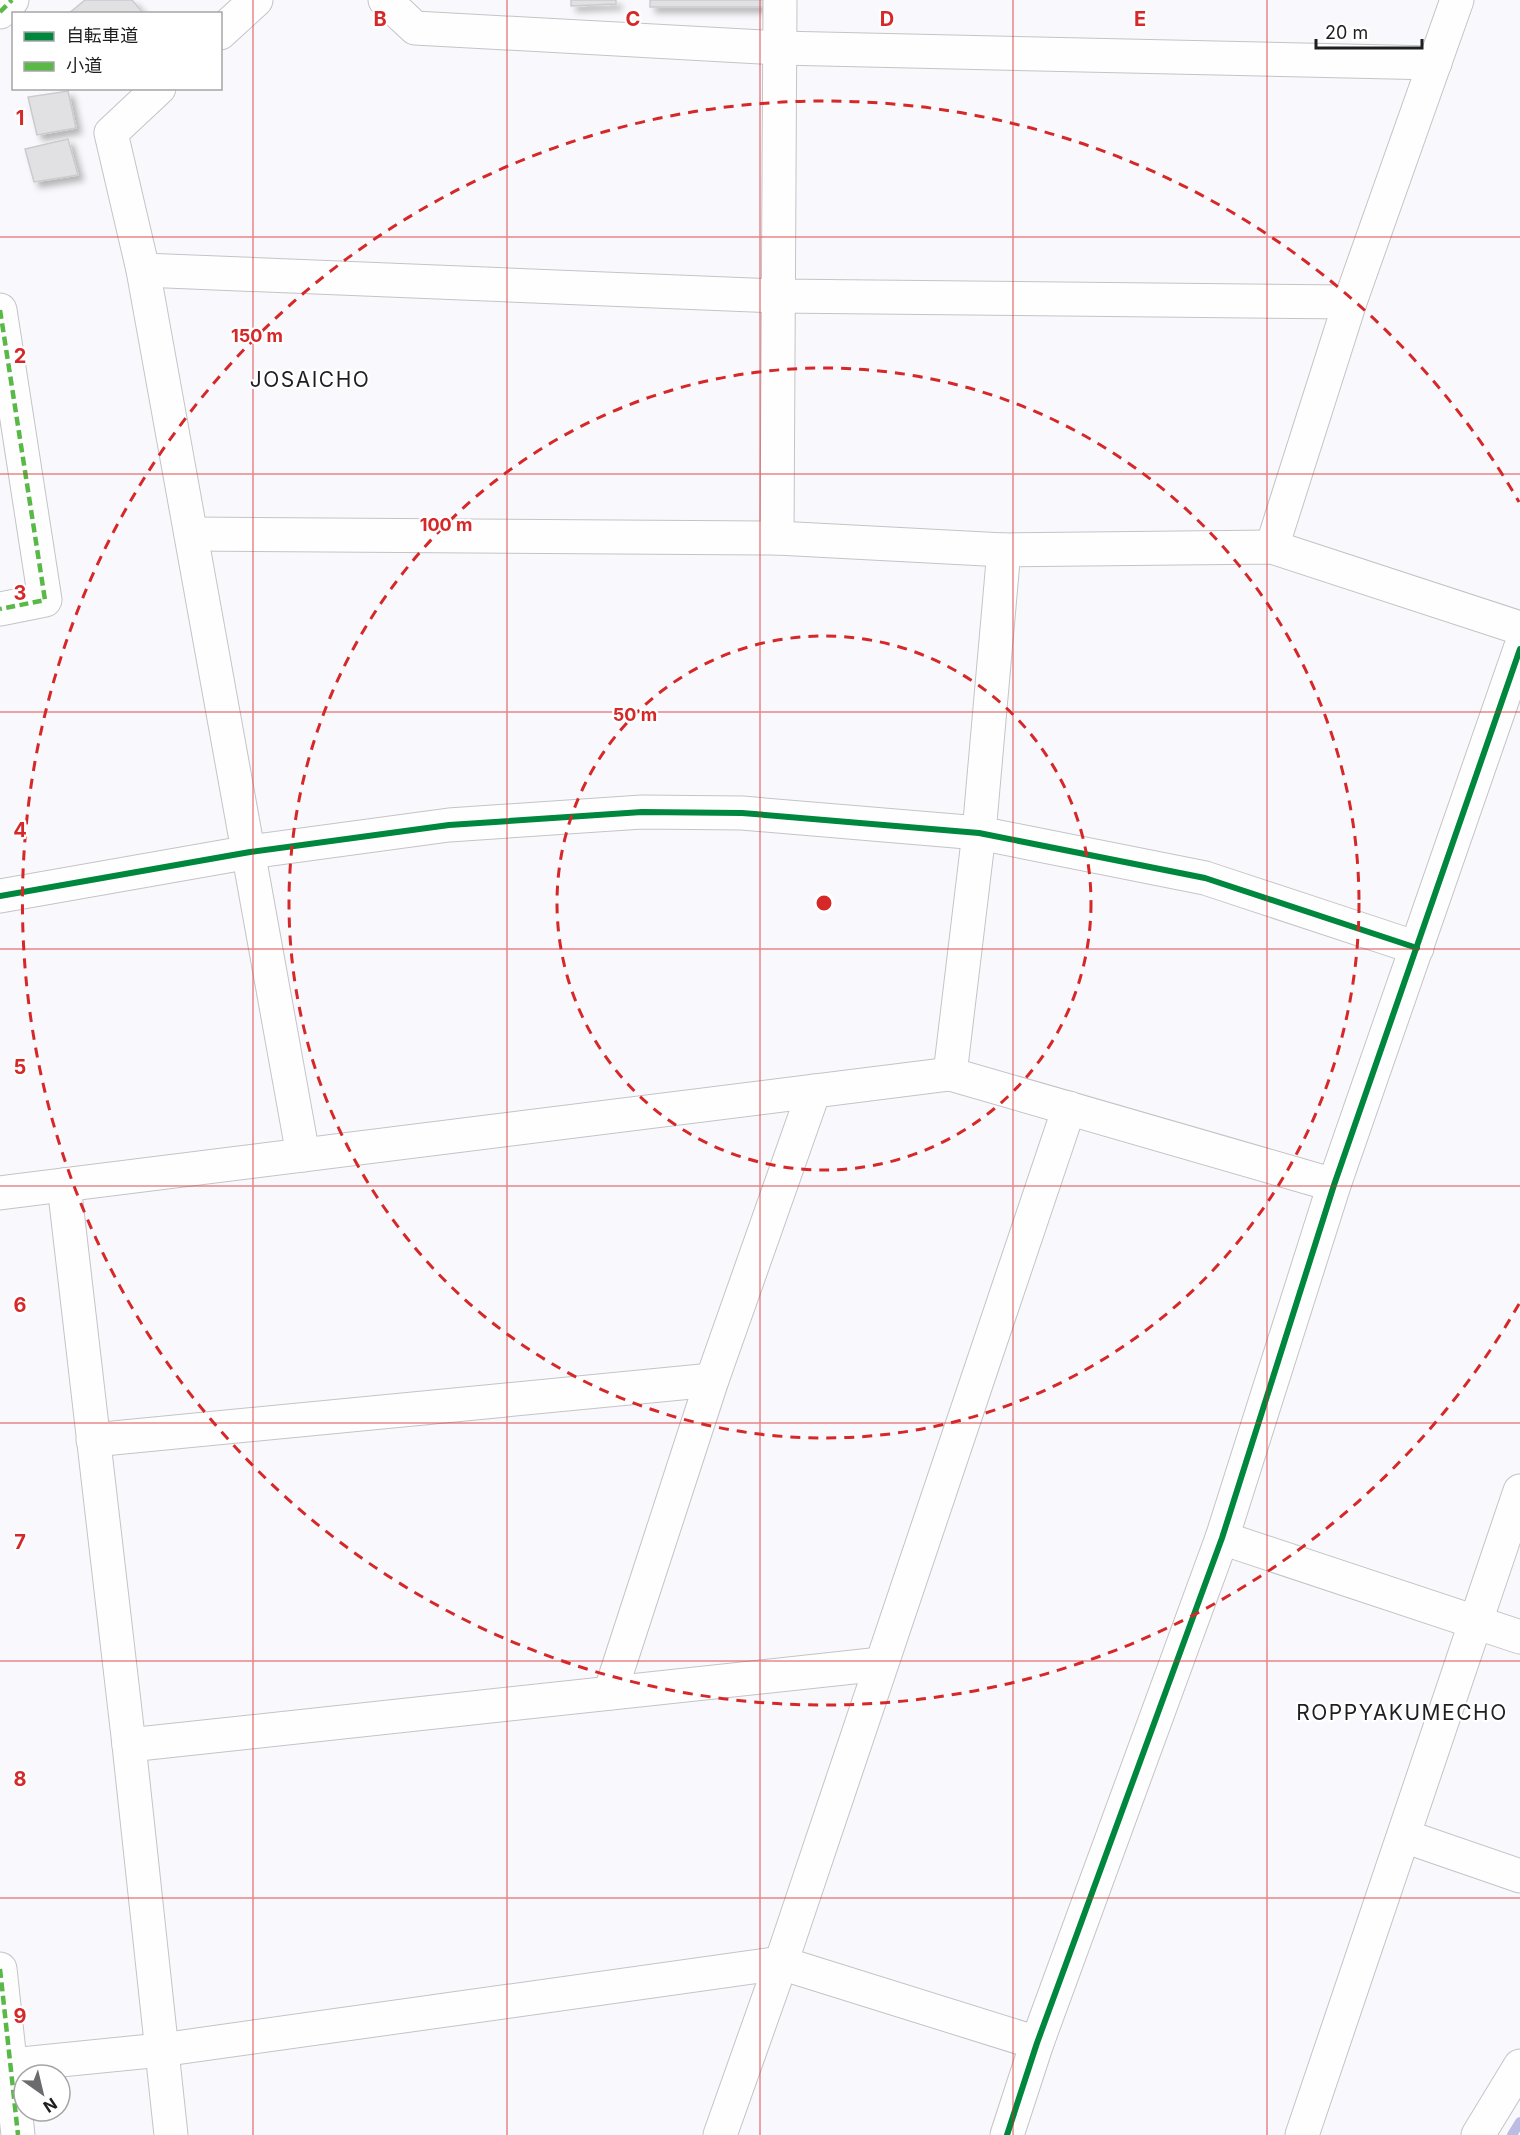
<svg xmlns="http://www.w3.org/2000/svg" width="1520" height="2135" font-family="Inter,'Noto Sans JP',sans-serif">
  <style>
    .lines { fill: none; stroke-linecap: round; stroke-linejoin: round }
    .stream { stroke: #bcbbe4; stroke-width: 10 }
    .building { fill: #e1e1e4; stroke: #cbcbce; stroke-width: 1.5; filter: url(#shadow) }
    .minor-casing { stroke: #c4c4c6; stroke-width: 35 }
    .minor { stroke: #fefeff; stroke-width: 33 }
    .quiet { stroke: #58b947; stroke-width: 4.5; stroke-dasharray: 9 4.5; stroke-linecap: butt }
    .cycleway-casing { stroke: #fff; stroke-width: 10 }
    .cycleway { stroke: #00873e; stroke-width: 6 }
    .grid { fill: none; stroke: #d62828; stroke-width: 1.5; stroke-opacity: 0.55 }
    .ring { fill: none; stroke: #d62828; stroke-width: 3; stroke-dasharray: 10 8 }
    .labels { text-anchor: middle; stroke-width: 4.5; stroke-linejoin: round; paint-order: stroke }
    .quarter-label { font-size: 21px; letter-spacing: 1.5px; fill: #1f1f21; stroke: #fff }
    .grid-label { font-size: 20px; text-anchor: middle; font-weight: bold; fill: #d62828; stroke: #fff; stroke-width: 4.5; stroke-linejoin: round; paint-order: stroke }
    .centre { fill: #d62828; stroke: #fff; stroke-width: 3 }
    .ring-label { font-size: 18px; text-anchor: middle; font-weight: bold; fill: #d62828; stroke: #fff; stroke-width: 4.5; stroke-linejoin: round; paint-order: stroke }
  </style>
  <defs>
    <filter id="shadow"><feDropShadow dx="5.5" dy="5.5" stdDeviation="3" flood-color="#0004"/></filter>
  </defs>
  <rect width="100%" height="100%" fill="#f9f9fd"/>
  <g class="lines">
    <polyline class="stream" points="1512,2135 1520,2122"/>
  </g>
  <g class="building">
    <polygon points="85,0 132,0 144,14 68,14"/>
    <polygon points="571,0 616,0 616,4 571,6"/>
    <rect x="650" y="0" width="121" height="7"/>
    <polygon points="68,91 76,128 37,135 28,97"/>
    <polygon points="68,139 78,175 34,182 25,149"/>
  </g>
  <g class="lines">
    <defs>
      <g id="minor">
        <polyline points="385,0 415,28 780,48 1435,63"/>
        <polyline points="0,12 12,0"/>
        <polyline points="220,33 256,0"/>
        <polyline points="159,88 111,133 143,270 303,1155"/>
        <polyline points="143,270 778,296 1350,302"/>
        <polyline points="0,310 45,600 0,609"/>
        <polyline points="191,534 777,538 1004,550 1272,547 1520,628"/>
        <polyline points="777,538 780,0"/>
        <polyline points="1272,547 1350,302 1457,0"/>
        <polyline points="0,896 250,852 449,825 642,812 742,813 979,833 1205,878 1417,948"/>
        <polyline points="950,1074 979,833 1004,550"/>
        <polyline points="64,1185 129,1745 171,2135"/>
        <polyline points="0,1193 950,1074 1334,1185"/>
        <polyline points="93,1440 712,1380"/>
        <polyline points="1222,1538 1520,1637"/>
        <polyline points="610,1693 712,1380 814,1091"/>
        <polyline points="129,1745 881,1664"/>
        <polyline points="1404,1836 1520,1876"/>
        <polyline points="0,1969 18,2135"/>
        <polyline points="0,2066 161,2050 781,1963 1037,2043"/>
        <polyline points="720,2135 781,1963 1069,1108"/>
        <polyline points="1007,2135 1037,2043 1222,1538 1334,1185 1520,649"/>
        <polyline points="1302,2135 1520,1491"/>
        <polyline points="1478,2135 1520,2066"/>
      </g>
    </defs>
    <use href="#minor" class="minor-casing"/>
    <use href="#minor" class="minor"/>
    <g class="quiet">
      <polyline points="0,12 12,0"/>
      <polyline points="0,310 45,600 0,609"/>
      <polyline points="0,1969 18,2135"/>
    </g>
    <defs>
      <g id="cycleway">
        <polyline points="0,896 250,852 449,825 642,812 742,813 979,833 1205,878 1417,948"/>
        <polyline points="1007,2135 1037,2043 1222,1538 1334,1185 1520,649"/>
      </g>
    </defs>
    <use href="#cycleway" class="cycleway-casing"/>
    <use href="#cycleway" class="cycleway"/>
  </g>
  <path class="grid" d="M253,0V2135M507,0V2135M760,0V2135M1013,0V2135M1267,0V2135M0,237H1520M0,474H1520M0,712H1520M0,949H1520M0,1186H1520M0,1423H1520M0,1661H1520M0,1898H1520"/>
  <g class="ring">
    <circle cx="824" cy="903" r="267"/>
    <circle cx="824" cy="903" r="535"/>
    <path d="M1519 1304A802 802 0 1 1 1519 502"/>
  </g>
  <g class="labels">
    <g class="quarter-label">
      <text x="310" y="387">JOSAICHO</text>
      <text x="1402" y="1720">ROPPYAKUMECHO</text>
    </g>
  </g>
  <g class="grid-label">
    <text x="380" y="26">B</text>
    <text x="633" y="26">C</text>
    <text x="887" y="26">D</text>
    <text x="1140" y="26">E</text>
    <text x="20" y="125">1</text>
    <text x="20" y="363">2</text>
    <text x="20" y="600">3</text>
    <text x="20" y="837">4</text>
    <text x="20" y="1074">5</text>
    <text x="20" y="1312">6</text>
    <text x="20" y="1549">7</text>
    <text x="20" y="1786">8</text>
    <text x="20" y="2023">9</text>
  </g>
  <circle cx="824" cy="903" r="9" class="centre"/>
  <g class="ring-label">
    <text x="257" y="342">150 m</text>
    <text x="446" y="531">100 m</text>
    <text x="635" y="721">50 m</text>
  </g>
  <rect x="12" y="12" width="210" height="78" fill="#ffffff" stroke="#a5a5a6" stroke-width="1.5"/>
  <rect x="24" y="32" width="30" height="9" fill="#00873e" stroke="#a5a5a6" stroke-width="1.5"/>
  <text x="66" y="42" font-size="18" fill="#1f1f21">自転車道</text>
  <rect x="24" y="62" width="30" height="9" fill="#58b947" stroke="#a5a5a6" stroke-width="1.5"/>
  <text x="66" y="72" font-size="18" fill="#1f1f21">小道</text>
  <g transform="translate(42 2093) rotate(146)"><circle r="28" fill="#ffffff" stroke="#a5a5a6" stroke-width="1.5"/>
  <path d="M0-4.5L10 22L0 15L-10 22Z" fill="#6b6b6e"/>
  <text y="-9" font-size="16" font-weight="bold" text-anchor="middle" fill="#1f1f21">N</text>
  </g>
  <path d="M1316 39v9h106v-9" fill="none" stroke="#1f1f21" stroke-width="3"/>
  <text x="1325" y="39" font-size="18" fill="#1f1f21" stroke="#ffffff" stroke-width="4.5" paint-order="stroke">20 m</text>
</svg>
